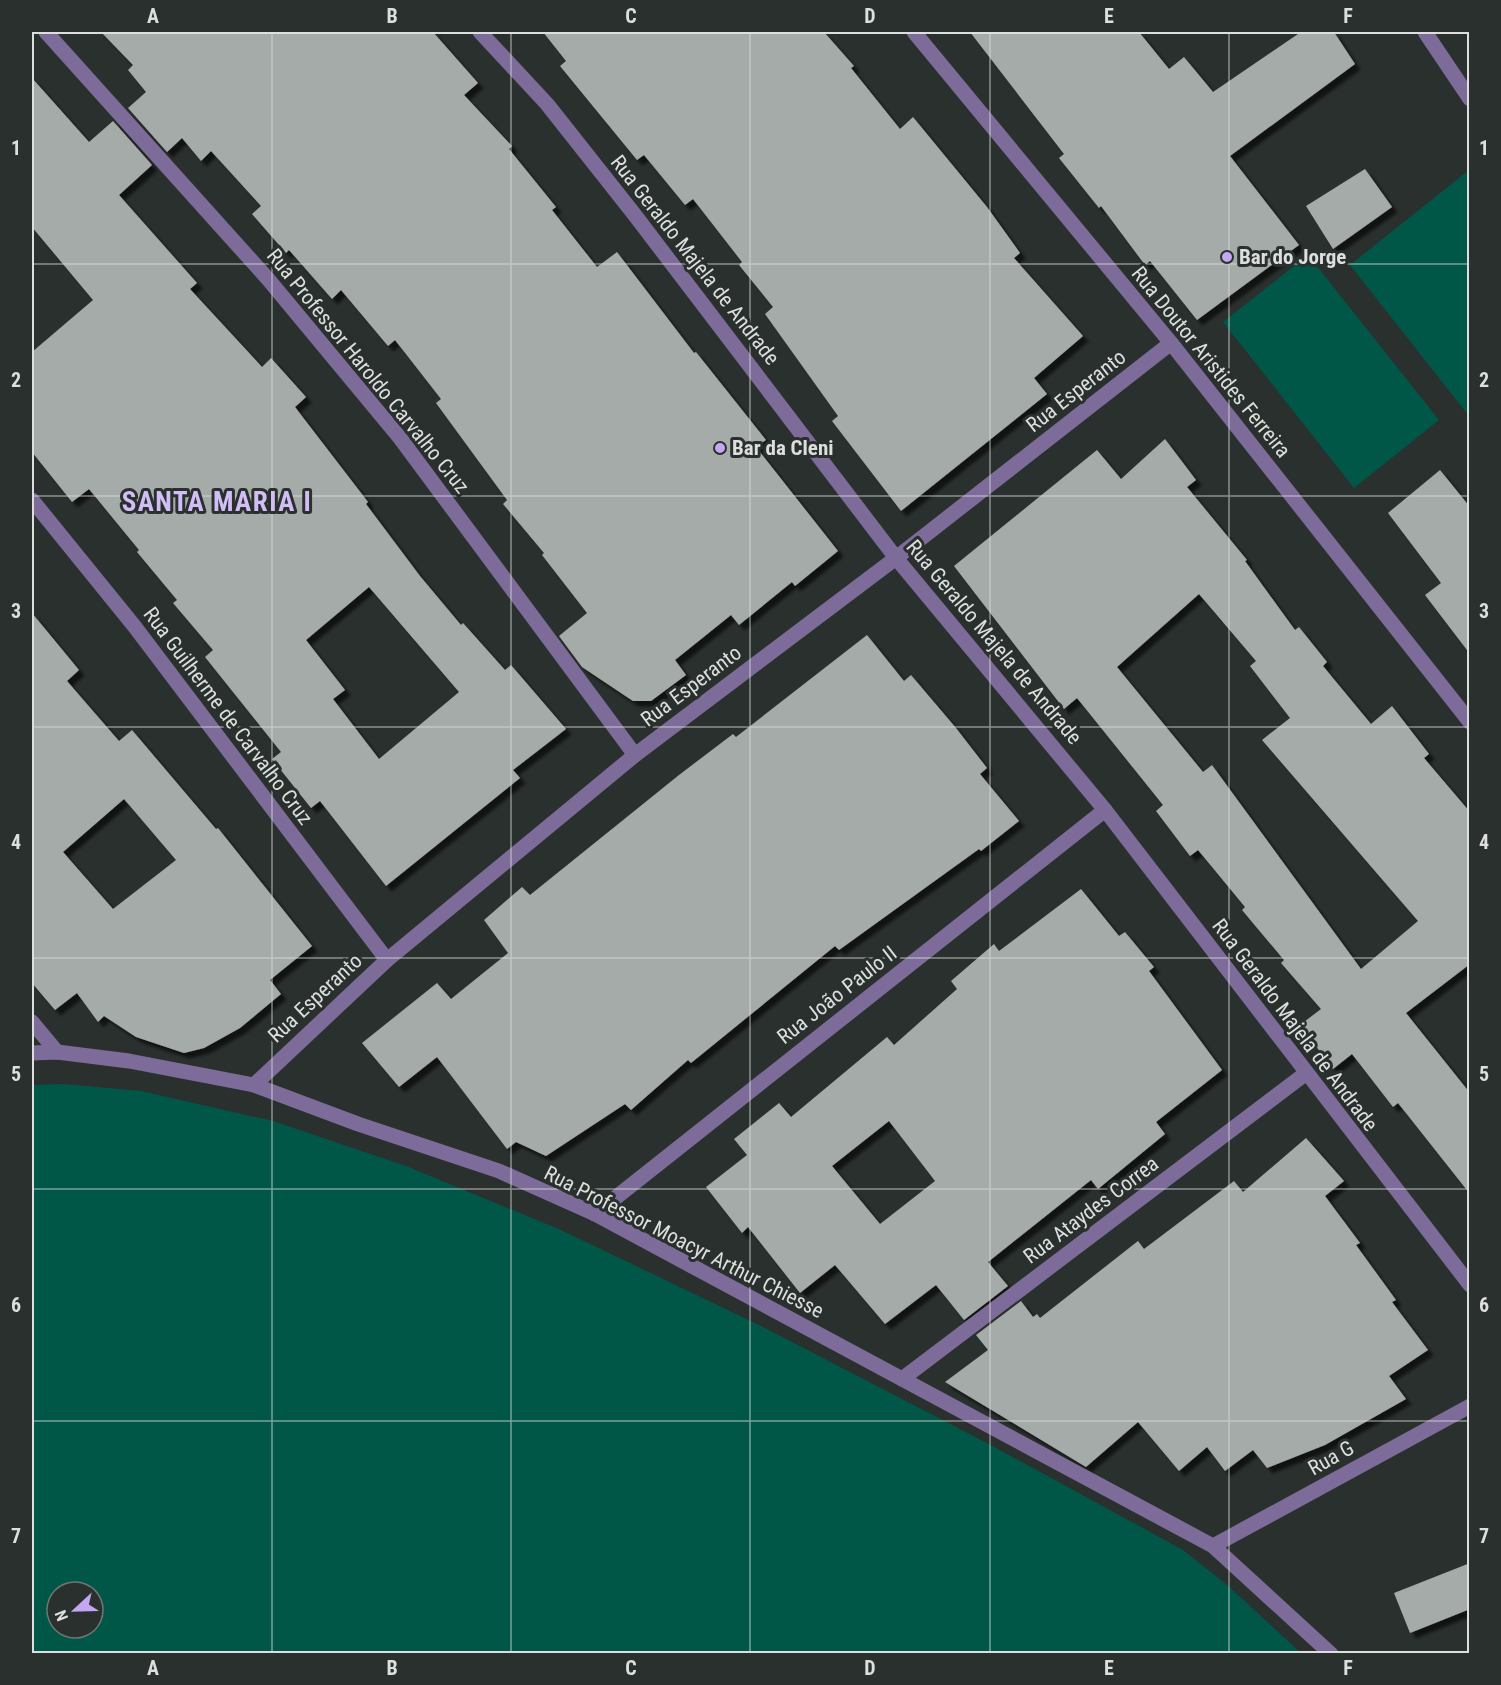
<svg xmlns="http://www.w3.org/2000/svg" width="1501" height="1685" font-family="'Roboto Condensed',sans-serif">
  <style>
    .green { fill: #005747; fill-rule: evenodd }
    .building { fill: #a4aba8; fill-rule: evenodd; filter: url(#shadow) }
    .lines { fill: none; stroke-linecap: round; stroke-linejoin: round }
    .minor { stroke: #7d6c99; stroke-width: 15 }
    .grid { fill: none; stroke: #dcdfde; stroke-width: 1.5; stroke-opacity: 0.55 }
    .poi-dot { fill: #c3a7f2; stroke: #2a302e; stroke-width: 2 }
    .labels { text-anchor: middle; stroke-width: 6; stroke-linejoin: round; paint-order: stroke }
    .poi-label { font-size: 21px; font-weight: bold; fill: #dcdfde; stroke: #2a302e; text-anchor: start }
    .street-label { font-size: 21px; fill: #dcdfde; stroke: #2a302e }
    .district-label { font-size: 27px; font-weight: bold; letter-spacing: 1.5px; fill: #d2bef6; stroke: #2a302e }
    .neatline { fill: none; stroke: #dcdfde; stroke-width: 2 }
    .grid-label { font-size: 20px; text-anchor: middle; font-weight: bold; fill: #dcdfde }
  </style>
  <defs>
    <filter id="shadow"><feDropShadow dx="5.5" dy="5.5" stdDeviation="1.5" flood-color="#0009"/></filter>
  </defs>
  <rect width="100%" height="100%" fill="#2a302e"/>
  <g class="green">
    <polygon points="1469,170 1469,416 1350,265"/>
    <polygon points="1308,255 1439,420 1354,488 1223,322"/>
    <path d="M64,1084L141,1091L273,1121L406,1166L561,1230L759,1325L987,1443L1183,1550L1226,1584L1301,1653H32V1085ZM57,1592H93V1628H57Z"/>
  </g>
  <g class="building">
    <polygon points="101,32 433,32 478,83 464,95 512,146 509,149 556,207 552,210 597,267 617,252 694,353 696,352 766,440 756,447 838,551 795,586 792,582 739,625 731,615 675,660 686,675 651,701 633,701 582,667 559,636 587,613 542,555 544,553 503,504 507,500 436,403 441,399 395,340 388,346 341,290 332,299 289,250 286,253 252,214 261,206 211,151 201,161 182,138 167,152 128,108 146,92 128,70 133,65"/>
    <polygon points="543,32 824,32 854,66 851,68 900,129 913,117 987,207 1020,253 1014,258 1083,336 1034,378 1047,394 901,511 832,421 838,416 765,314 773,307 739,265 742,262 693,199 685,205 644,155 637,160 560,66 566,61"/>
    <polygon points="970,32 1139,32 1169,69 1184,57 1213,92 1301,32 1334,32 1355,64 1230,156 1299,245 1197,320 1150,261 1145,265 1101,206 1099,208 1059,158 1064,154"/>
    <path d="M32,78L89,142L113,121L152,165L119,195L197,283L190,289L262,367L271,358L306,397L295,407L368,502L366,504L420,576L461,625L463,623L505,670L511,665L566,729L513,770L520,778L386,886L320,801L311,808L272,759L281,752L205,657L213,650L173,603L177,600L137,552L139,550L89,489L72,502L32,452V352L93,300L32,227ZM369,587L459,692L379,759L333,699L345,690L306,640Z"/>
    <polygon points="1365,169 1392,207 1333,249 1306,206"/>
    <path d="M1165,439L1196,480L1187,487L1247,560L1245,561L1295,630L1299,627L1327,662L1323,666L1371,724L1392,706L1429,754L1424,758L1470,812V964L1406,1013L1470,1093V1194L1398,1103L1393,1107L1352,1054L1333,1069L1300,1025L1321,1009L1281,963L1284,960L1242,910L1245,907L1198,850L1190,856L1156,811L1163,805L1077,698L1064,709L954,566L1097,450L1121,479ZM1199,594L1256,661L1250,666L1290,718L1262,740L1418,921L1361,969L1212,765L1203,772L1117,667Z"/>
    <polygon points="1440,470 1470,507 1470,654 1425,595 1441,583 1388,513"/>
    <path d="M32,613L79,670L67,681L119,741L132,730L216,829L218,828L312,946L270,980L281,994L240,1028L204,1048L184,1053L136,1037L104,1016L98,1022L77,993L55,1010L32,983ZM124,799L176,860L113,909L63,852Z"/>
    <polygon points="867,635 904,681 911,675 956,728 987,768 980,774 1019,821 981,851 979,849 839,950 835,946 691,1063 688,1060 631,1110 625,1104 546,1156 516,1142 507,1149 437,1057 399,1087 362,1043 437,983 451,999 508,953 484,920 522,887 530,895 679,775 733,734 736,737"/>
    <path d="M1081,889L1119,936L1125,932L1154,967L1149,971L1222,1070L1156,1122L1165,1134L1098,1189L1091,1180L988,1262L1008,1286L964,1320L936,1285L885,1324L835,1265L800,1293L748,1227L742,1233L706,1187L747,1155L734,1139L779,1103L791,1117L887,1037L894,1045L957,989L951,981L994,944L999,951ZM889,1121L935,1181L880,1224L832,1166Z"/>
    <polygon points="1306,1138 1344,1181 1325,1196 1360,1243 1356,1245 1396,1300 1392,1302 1428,1350 1389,1376 1406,1399 1325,1445 1267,1468 1253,1450 1225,1471 1207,1447 1179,1471 1138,1422 1086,1467 945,1382 988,1350 976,1335 1021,1301 1033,1317 1037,1314 1040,1318 1138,1241 1144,1249 1234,1181 1243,1192"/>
    <polygon points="1470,1563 1470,1609 1410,1633 1394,1593"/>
  </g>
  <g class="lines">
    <g class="minor">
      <polyline points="46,32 268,279 400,438 635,755"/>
      <polyline points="480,32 547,104 634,214 896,558 1105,810 1470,1285"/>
      <polyline points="914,32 1171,343 1470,722"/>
      <polyline points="1425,32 1470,99"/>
      <polyline points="32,500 135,627 387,960"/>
      <polyline points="32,1022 57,1052"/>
      <polyline points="32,1053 57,1052 129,1061 254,1085 358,1124 499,1171 595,1214 1213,1546 1331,1654"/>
      <polyline points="254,1085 387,960 635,755 896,558 1171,343"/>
      <polyline points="595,1214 1105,810"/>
      <polyline points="902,1379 1305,1074"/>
      <polyline points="1213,1546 1470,1406"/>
    </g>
  </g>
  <path class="grid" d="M272,32V1654M511,32V1654M750,32V1654M990,32V1654M1229,32V1654M32,264H1470M32,496H1470M32,727H1470M32,958H1470M32,1189H1470M32,1421H1470"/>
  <g class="poi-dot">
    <circle cx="1227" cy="257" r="6"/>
    <circle cx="720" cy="448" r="6"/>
  </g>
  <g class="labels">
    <g class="poi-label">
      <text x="1239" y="264">Bar do Jorge</text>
      <text x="732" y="455">Bar da Cleni</text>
    </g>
    <g class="street-label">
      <text transform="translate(695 260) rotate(52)" y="7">Rua Geraldo Majela de Andrade</text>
      <text transform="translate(1211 362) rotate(51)" y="7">Rua Doutor Aristides Ferreira</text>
      <text transform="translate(368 371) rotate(51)" y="7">Rua Professor Haroldo Carvalho Cruz</text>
      <text transform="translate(1076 391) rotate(-38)" y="7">Rua Esperanto</text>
      <text transform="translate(994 642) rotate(50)" y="7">Rua Geraldo Majela de Andrade</text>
      <text transform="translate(691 686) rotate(-37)" y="7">Rua Esperanto</text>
      <text transform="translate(228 716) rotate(53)" y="7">Rua Guilherme de Carvalho Cruz</text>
      <text transform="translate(837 995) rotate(-38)" y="7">Rua João Paulo II</text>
      <text transform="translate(315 998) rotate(-43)" y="7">Rua Esperanto</text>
      <text transform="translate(1295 1025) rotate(53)" y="7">Rua Geraldo Majela de Andrade</text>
      <text transform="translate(1091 1210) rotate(-37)" y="7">Rua Ataydes Correa</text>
      <text transform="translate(684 1242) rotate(27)" y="7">Rua Professor Moacyr Arthur Chiesse</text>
      <text transform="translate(1331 1458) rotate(-29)" y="7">Rua G</text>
    </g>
    <g class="district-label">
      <text x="217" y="511">SANTA MARIA I</text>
    </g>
  </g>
  <rect width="1501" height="1685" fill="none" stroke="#2a302e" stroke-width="66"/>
  <g transform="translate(75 1610) rotate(248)"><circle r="28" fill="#2a302e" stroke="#717674" stroke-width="1.5"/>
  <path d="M0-4.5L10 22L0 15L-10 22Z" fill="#c3a7f2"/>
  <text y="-9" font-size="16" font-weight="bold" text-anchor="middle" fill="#dcdfde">N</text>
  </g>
  <rect x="33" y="33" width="1435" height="1619" class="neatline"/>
  <g class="grid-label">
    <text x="153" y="23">A</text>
    <text x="392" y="23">B</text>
    <text x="631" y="23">C</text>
    <text x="870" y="23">D</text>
    <text x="1109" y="23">E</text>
    <text x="1348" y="23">F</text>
    <text x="16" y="155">1</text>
    <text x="1484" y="155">1</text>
    <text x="16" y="387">2</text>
    <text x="1484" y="387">2</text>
    <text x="16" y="618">3</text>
    <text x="1484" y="618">3</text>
    <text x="16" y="849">4</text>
    <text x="1484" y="849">4</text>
    <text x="16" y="1081">5</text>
    <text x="1484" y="1081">5</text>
    <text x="16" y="1312">6</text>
    <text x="1484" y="1312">6</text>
    <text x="16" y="1543">7</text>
    <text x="1484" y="1543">7</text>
    <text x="153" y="1675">A</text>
    <text x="392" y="1675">B</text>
    <text x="631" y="1675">C</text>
    <text x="870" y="1675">D</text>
    <text x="1109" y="1675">E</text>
    <text x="1348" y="1675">F</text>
  </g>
</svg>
